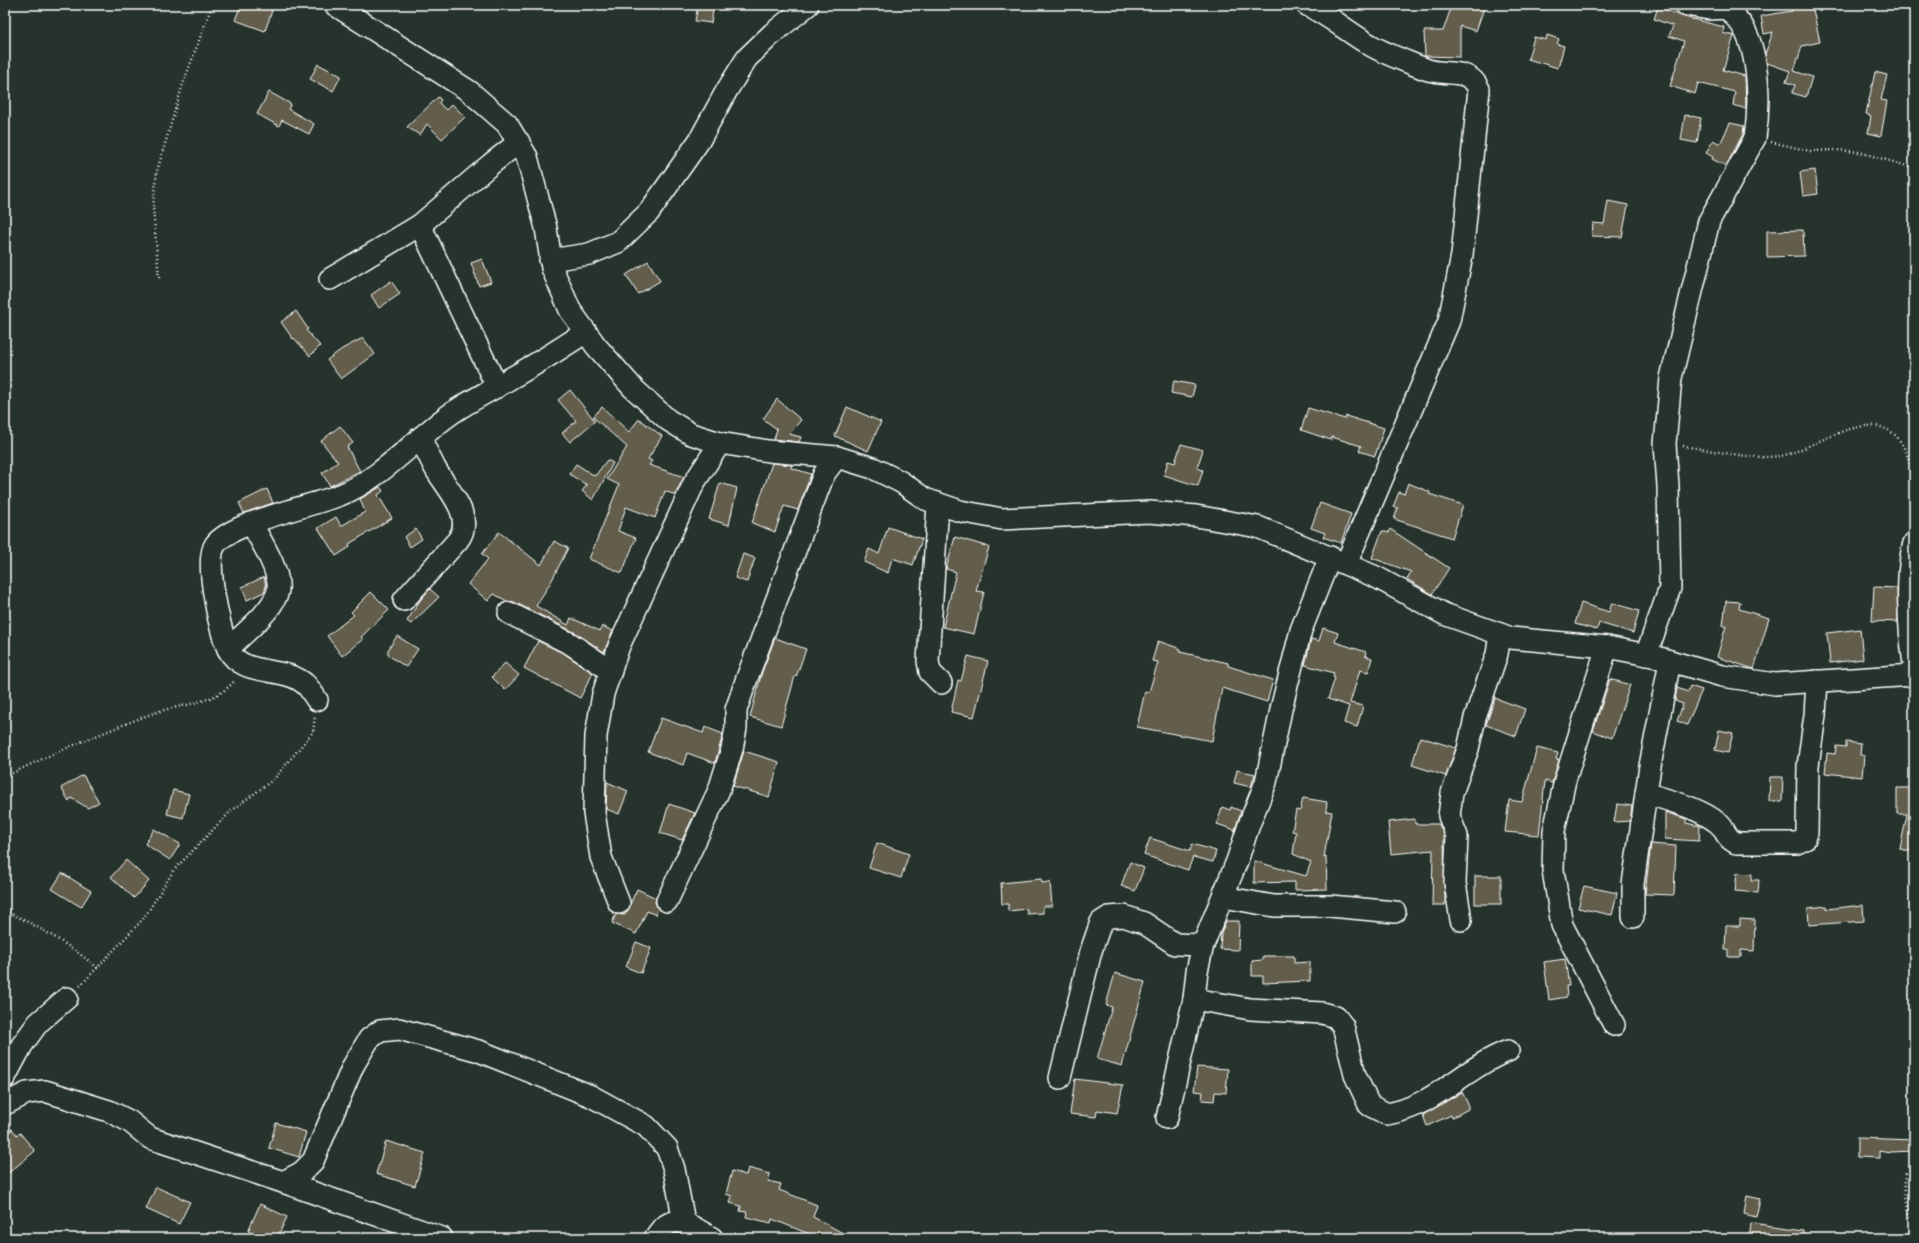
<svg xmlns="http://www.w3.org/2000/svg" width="1919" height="1243" font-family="'Architects Daughter',sans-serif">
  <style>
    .building { fill: #635d4c; stroke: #fff }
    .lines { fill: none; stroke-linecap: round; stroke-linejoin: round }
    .minor-casing { stroke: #fff; stroke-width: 24 }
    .path { stroke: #fff; stroke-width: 2.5; stroke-dasharray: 1 3; stroke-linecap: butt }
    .minor { stroke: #26332d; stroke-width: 21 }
  </style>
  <rect width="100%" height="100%" fill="#26332d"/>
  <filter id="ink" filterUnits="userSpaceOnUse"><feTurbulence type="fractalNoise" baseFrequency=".025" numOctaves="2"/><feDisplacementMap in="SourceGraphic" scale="8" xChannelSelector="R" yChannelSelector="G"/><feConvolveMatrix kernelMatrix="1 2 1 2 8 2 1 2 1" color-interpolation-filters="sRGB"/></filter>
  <g filter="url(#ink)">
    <g class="building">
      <polygon points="241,5 274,5 265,31 235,20"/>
      <polygon points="698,5 714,5 711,23 695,21"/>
      <polygon points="1452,5 1474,5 1484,8 1476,31 1460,26 1460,57 1425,56 1424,31 1443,31"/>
      <polygon points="1791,5 1812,5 1820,42 1802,46 1794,71 1812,77 1806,97 1792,93 1795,85 1786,82 1790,71 1767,63 1765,54 1773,32 1764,34 1761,16 1792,11"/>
      <polygon points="1658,7 1684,17 1724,27 1723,33 1734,36 1723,70 1745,76 1746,109 1733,105 1735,92 1698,83 1695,94 1670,86 1684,41 1669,36 1673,26 1654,19"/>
      <polygon points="1547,35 1559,39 1557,44 1564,46 1558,68 1528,59 1534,37 1546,40"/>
      <polygon points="318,64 341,76 333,91 310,79"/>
      <polygon points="1875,72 1887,75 1881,100 1887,101 1881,136 1868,133 1871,116 1866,114"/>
      <polygon points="269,92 291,104 288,109 314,124 309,134 282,120 279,126 257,114"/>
      <polygon points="438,97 441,100 439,103 446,110 452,104 465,117 442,139 427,124 420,135 407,127"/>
      <polygon points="1685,115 1701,118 1697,143 1681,140"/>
      <polygon points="1730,123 1744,126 1743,134 1726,166 1712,159 1713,157 1706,153 1713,140 1720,144"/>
      <polygon points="1815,170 1818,194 1803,196 1800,172"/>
      <polygon points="1608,201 1628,205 1622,237 1592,236 1593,223 1604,224"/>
      <polygon points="1803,230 1804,256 1767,257 1767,231"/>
      <polygon points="482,259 491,282 479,286 471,263"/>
      <polygon points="648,261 660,281 638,294 626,275"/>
      <polygon points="391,281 400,294 379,308 371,295"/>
      <polygon points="296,311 308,329 306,330 320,346 310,356 294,338 293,339 281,322"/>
      <polygon points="363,338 375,354 341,379 327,360 342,349"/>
      <polygon points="1174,381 1195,385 1192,397 1171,393"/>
      <polygon points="570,390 595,421 570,442 562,433 576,421 558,400"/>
      <polygon points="777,399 801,420 789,434 801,437 799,442 774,439 777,429 763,419"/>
      <polygon points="602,407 629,432 639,419 662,436 648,459 652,461 649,465 684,477 675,495 665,491 655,518 626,507 618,531 636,538 622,573 589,559 619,485 607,479 627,447 593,417"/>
      <polygon points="847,407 881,422 868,451 835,436"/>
      <polygon points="1308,408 1345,419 1346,416 1384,428 1375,456 1359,451 1361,446 1332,437 1331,440 1301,430"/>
      <polygon points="340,426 353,443 347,447 360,471 330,486 322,473 338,462 321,441"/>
      <polygon points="1181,444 1203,450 1197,468 1203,470 1198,486 1164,475 1168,461 1175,463"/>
      <polygon points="607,460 613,463 593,500 582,491 587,485 569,474 576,464 595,476"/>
      <polygon points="772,463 792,465 791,468 811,474 798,510 784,506 775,532 752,523"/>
      <polygon points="720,483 737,488 729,525 709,519"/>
      <polygon points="1408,483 1430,492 1429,494 1463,505 1452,538 1394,519 1398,508 1393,507 1399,492 1404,494"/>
      <polygon points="380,487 383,491 378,495 392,518 349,544 350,547 336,556 318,528 336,517 341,526 365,512 360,499"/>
      <polygon points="267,489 273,503 244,513 239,503"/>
      <polygon points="1320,503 1351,514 1341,543 1323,537 1325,533 1311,528"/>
      <polygon points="888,527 922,539 913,565 892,558 888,573 864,562 869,549 879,554"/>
      <polygon points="416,529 422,539 410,547 404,537"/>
      <polygon points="1390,529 1449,568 1432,594 1407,579 1411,572 1372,558 1382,531 1389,533"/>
      <polygon points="499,532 541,565 554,541 568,548 552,580 536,606 568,625 571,618 600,631 602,626 613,631 604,652 576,633 514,602 507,601 494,594 488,601 468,584 488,559 482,554"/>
      <polygon points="955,537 989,547 976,591 984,592 974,634 943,627 956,572 946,569"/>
      <polygon points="743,554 755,558 747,582 735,578"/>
      <polygon points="264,577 266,586 264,592 247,600 242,587"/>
      <polygon points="1874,587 1897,588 1898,622 1872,621"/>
      <polygon points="430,589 439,597 411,624 407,621 421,599"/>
      <polygon points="371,592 389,610 361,637 363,639 342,656 327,636 354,615 351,612"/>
      <polygon points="1726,601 1740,602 1739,609 1769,618 1754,669 1717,657 1726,626 1723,626"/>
      <polygon points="1581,603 1609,612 1612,603 1639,611 1633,633 1599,623 1597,630 1575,624"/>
      <polygon points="1323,628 1338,633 1335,642 1366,652 1365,656 1372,658 1368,672 1360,670 1350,703 1363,706 1357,727 1344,723 1349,706 1328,699 1335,678 1333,677 1334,673 1305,665 1311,639 1319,641"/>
      <polygon points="1860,629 1863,659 1830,663 1827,633"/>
      <polygon points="397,636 418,649 406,667 388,655 388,650"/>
      <polygon points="775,638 806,649 796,677 795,676 781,726 750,717 762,672"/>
      <polygon points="538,641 565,654 593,673 580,698 524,668"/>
      <polygon points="1158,641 1181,649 1180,652 1228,663 1228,666 1273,680 1267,702 1222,688 1212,741 1137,727 1145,691 1149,692 1158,662 1152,661"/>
      <polygon points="968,656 988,661 974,717 951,712 958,680 961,681"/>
      <polygon points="505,663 519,675 505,690 492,677"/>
      <polygon points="1610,679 1630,685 1612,738 1593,731"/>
      <polygon points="1690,686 1702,690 1687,725 1677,721 1683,704 1675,701 1677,688 1688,692"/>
      <polygon points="1495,698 1525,709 1516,736 1486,725"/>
      <polygon points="661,718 703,733 705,727 723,734 715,763 687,753 683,765 648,752"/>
      <polygon points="1719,730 1733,733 1728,753 1715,750"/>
      <polygon points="1420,737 1456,748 1446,776 1412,765"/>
      <polygon points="1846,742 1861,744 1860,755 1864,755 1862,777 1825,773 1827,753 1835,754 1836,746 1846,747"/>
      <polygon points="1537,748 1558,753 1556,759 1559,760 1552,783 1545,781 1539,835 1505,832 1509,800 1522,802"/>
      <polygon points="744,751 779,762 769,797 733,786"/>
      <polygon points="1237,770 1255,774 1251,787 1234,783"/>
      <polygon points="83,775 99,802 88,808 71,798 69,801 61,788"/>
      <polygon points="1770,777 1783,777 1782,801 1769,801"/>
      <polygon points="607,782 628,791 619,814 606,809"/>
      <polygon points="1897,788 1914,788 1914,852 1900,849 1907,814 1897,814"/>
      <polygon points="173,790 189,794 183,818 167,814"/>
      <polygon points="1303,798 1327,802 1326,811 1332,812 1324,857 1326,856 1327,889 1295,890 1295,882 1254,883 1254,861 1306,876 1311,862 1293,854 1296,832 1292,831 1296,810 1300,811"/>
      <polygon points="669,804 695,813 682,840 660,833"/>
      <polygon points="1617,804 1632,806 1630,821 1614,822"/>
      <polygon points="1222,807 1230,810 1231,807 1241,811 1235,830 1217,824"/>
      <polygon points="1665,812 1686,819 1686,823 1700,826 1699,841 1665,839"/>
      <polygon points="1415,819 1415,824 1439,824 1444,835 1445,905 1432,905 1433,850 1391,854 1388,822"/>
      <polygon points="154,829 180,844 170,860 145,844"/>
      <polygon points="1150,838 1190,851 1192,844 1216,851 1213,862 1193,857 1188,870 1144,855"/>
      <polygon points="877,843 909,854 901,878 869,868"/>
      <polygon points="1651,844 1676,846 1674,895 1645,894"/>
      <polygon points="126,860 149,881 134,898 111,877"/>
      <polygon points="1130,862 1144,868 1135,891 1121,886"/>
      <polygon points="62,873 91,891 81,907 52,889"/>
      <polygon points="1737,873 1752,874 1751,880 1759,880 1758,893 1735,891"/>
      <rect x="1475" y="876" width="26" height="28"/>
      <polygon points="1041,879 1042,883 1050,882 1052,906 1043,906 1043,913 1027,914 1027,909 1008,911 1008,904 1002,904 1001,883"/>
      <polygon points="1584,886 1617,893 1612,915 1578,908"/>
      <polygon points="637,889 656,898 655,902 658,909 656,915 647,911 636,934 612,923 616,914 625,915"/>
      <polygon points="1863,905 1864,921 1809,925 1808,908 1827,906 1827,909"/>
      <polygon points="1740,919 1755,920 1754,951 1741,950 1741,957 1728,957 1728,950 1725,950 1726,926 1740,926"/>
      <polygon points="1226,921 1239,921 1238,950 1220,949 1221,933"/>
      <polygon points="636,942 651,948 641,973 626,967"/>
      <polygon points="1263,956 1294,956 1294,963 1310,962 1310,981 1263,983 1263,976 1252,976 1252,961 1263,960"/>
      <polygon points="1565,959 1569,986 1566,986 1567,997 1549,1000 1544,962"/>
      <polygon points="1115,973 1145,982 1122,1066 1097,1059 1112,1007 1106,1005"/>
      <polygon points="1197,1067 1228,1069 1226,1093 1215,1092 1214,1101 1202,1100 1203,1092 1194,1091"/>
      <polygon points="1075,1079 1123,1085 1117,1113 1097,1110 1096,1117 1070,1114"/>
      <polygon points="1462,1092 1468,1104 1468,1109 1452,1118 1451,1115 1427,1126 1423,1115"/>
      <polygon points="276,1123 306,1132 299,1157 269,1148"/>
      <polygon points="12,1129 17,1135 20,1133 35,1151 5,1176 5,1134"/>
      <polygon points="1857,1138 1914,1140 1914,1151 1891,1152 1880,1150 1880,1158 1857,1157"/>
      <polygon points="386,1141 425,1153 415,1186 376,1174"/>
      <polygon points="748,1168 770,1174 768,1181 781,1184 779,1190 817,1205 813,1217 852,1238 819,1238 772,1219 771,1223 746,1217 747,1212 740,1211 741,1206 730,1203 732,1196 726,1194 732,1171 746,1175"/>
      <polygon points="156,1187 190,1202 179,1224 146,1209"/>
      <polygon points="1747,1196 1760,1199 1756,1217 1744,1214"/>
      <polygon points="260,1204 287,1217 277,1238 262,1238 248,1231"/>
      <polygon points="1751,1223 1803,1230 1803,1238 1749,1238"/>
    </g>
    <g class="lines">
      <defs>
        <g id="minor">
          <polyline points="335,5 469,91 507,124 527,157 546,228 552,268 570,310 596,346 633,388 668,420 691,434 720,443 768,451 837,457 873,468 901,482 925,499 960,511 1002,519 1149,512 1196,516 1258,527 1376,577 1444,614 1511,638 1607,647 1653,656 1722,676 1775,684 1914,675"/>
          <path d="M1307,5C1330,16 1349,33 1372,46C1388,55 1408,62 1425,69C1446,77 1468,66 1479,89L1462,255L1449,321L1346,564"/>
          <polyline points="550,260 589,254 618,242 649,212 699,141 727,90 747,58 773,33 808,5"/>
          <polyline points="330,279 420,225"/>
          <polyline points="497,387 420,225 491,164 519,142"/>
          <polyline points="938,504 928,661 930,672 941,683"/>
          <path d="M1914,543C1905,575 1909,631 1914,664"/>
          <path d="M404,600L458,540C476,516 446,488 435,468C430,458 425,448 420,438"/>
          <polyline points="509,613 571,644 611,671"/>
          <polyline points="1607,647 1565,780 1554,831 1553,870 1562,925 1614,1025"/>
          <path d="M228,649C243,634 270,613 277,594C284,576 260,539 251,523"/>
          <path d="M1646,655L1670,588L1668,486L1665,444L1671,378L1709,221L1755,138C1760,106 1760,56 1743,27C1739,20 1732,14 1727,8L1709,9L1686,5"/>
          <path d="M317,700C313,695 310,688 305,684C284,665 242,678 228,649C220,631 204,561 215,545C230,522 313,506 340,495C380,480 417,437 452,413C471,400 492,390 511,378C537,364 561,348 586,332"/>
          <path d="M1646,793C1669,801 1698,807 1718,823C1727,830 1723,836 1736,843H1797L1805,839L1807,833L1808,766L1815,715L1817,681"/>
          <polyline points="1223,897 1274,906 1330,906 1395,912"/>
          <polyline points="667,901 719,790 732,749 736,728 736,710 747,678 824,474 837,457"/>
          <polyline points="619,903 601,857 594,813 596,736 603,694 619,646 694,483 720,443"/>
          <polyline points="1633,917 1633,884 1650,766 1670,661"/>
          <polyline points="1461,920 1455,883 1457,836 1449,816 1452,793 1468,749 1475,718 1497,654 1500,634"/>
          <path d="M1194,999L1250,1009L1322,1013L1336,1017L1343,1026L1355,1075L1369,1105L1387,1114C1433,1107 1465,1067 1508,1051"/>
          <polyline points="5,1077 22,1045 38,1023 67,998"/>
          <polyline points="1060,1078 1091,951 1101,922 1109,917 1124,916 1144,923 1175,944 1203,945"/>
          <polyline points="5,1104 27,1093 45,1091 109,1111 129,1121 150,1138 159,1141 283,1182 442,1238"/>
          <polyline points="1167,1118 1194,999 1197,971 1203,945 1237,861 1250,822 1266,782 1282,705 1301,630 1330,557"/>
          <polyline points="283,1182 302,1172 313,1161 353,1066 369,1039 380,1031 399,1029 479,1051 591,1096 646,1126 667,1148 674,1169 684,1222"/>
          <path d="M655,1238C672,1209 690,1226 712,1238"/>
        </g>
      </defs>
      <use href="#minor" class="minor-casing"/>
      <g class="path">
        <polyline points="1771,142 1810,151 1836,150 1859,152 1914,168"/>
        <polyline points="159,278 153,207 157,171 182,87 212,5"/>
        <path d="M1683,446C1711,450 1753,460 1780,456C1813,451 1875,399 1902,444C1908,454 1910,467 1914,478"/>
        <path d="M5,777C52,753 102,733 151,714C178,704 216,705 235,680"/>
        <path d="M5,911C39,926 69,945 98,968"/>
        <polyline points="80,986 144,918 174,870 231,811 274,779 313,732 315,716"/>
        <path d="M1906,1173C1905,1193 1906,1207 1914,1225"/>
      </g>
      <use href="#minor" class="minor"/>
    </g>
  </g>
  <rect width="1919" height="1243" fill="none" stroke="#26332d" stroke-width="20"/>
  <rect x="10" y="10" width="1899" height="1223" fill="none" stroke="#fff" stroke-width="1.5" filter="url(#ink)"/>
</svg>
